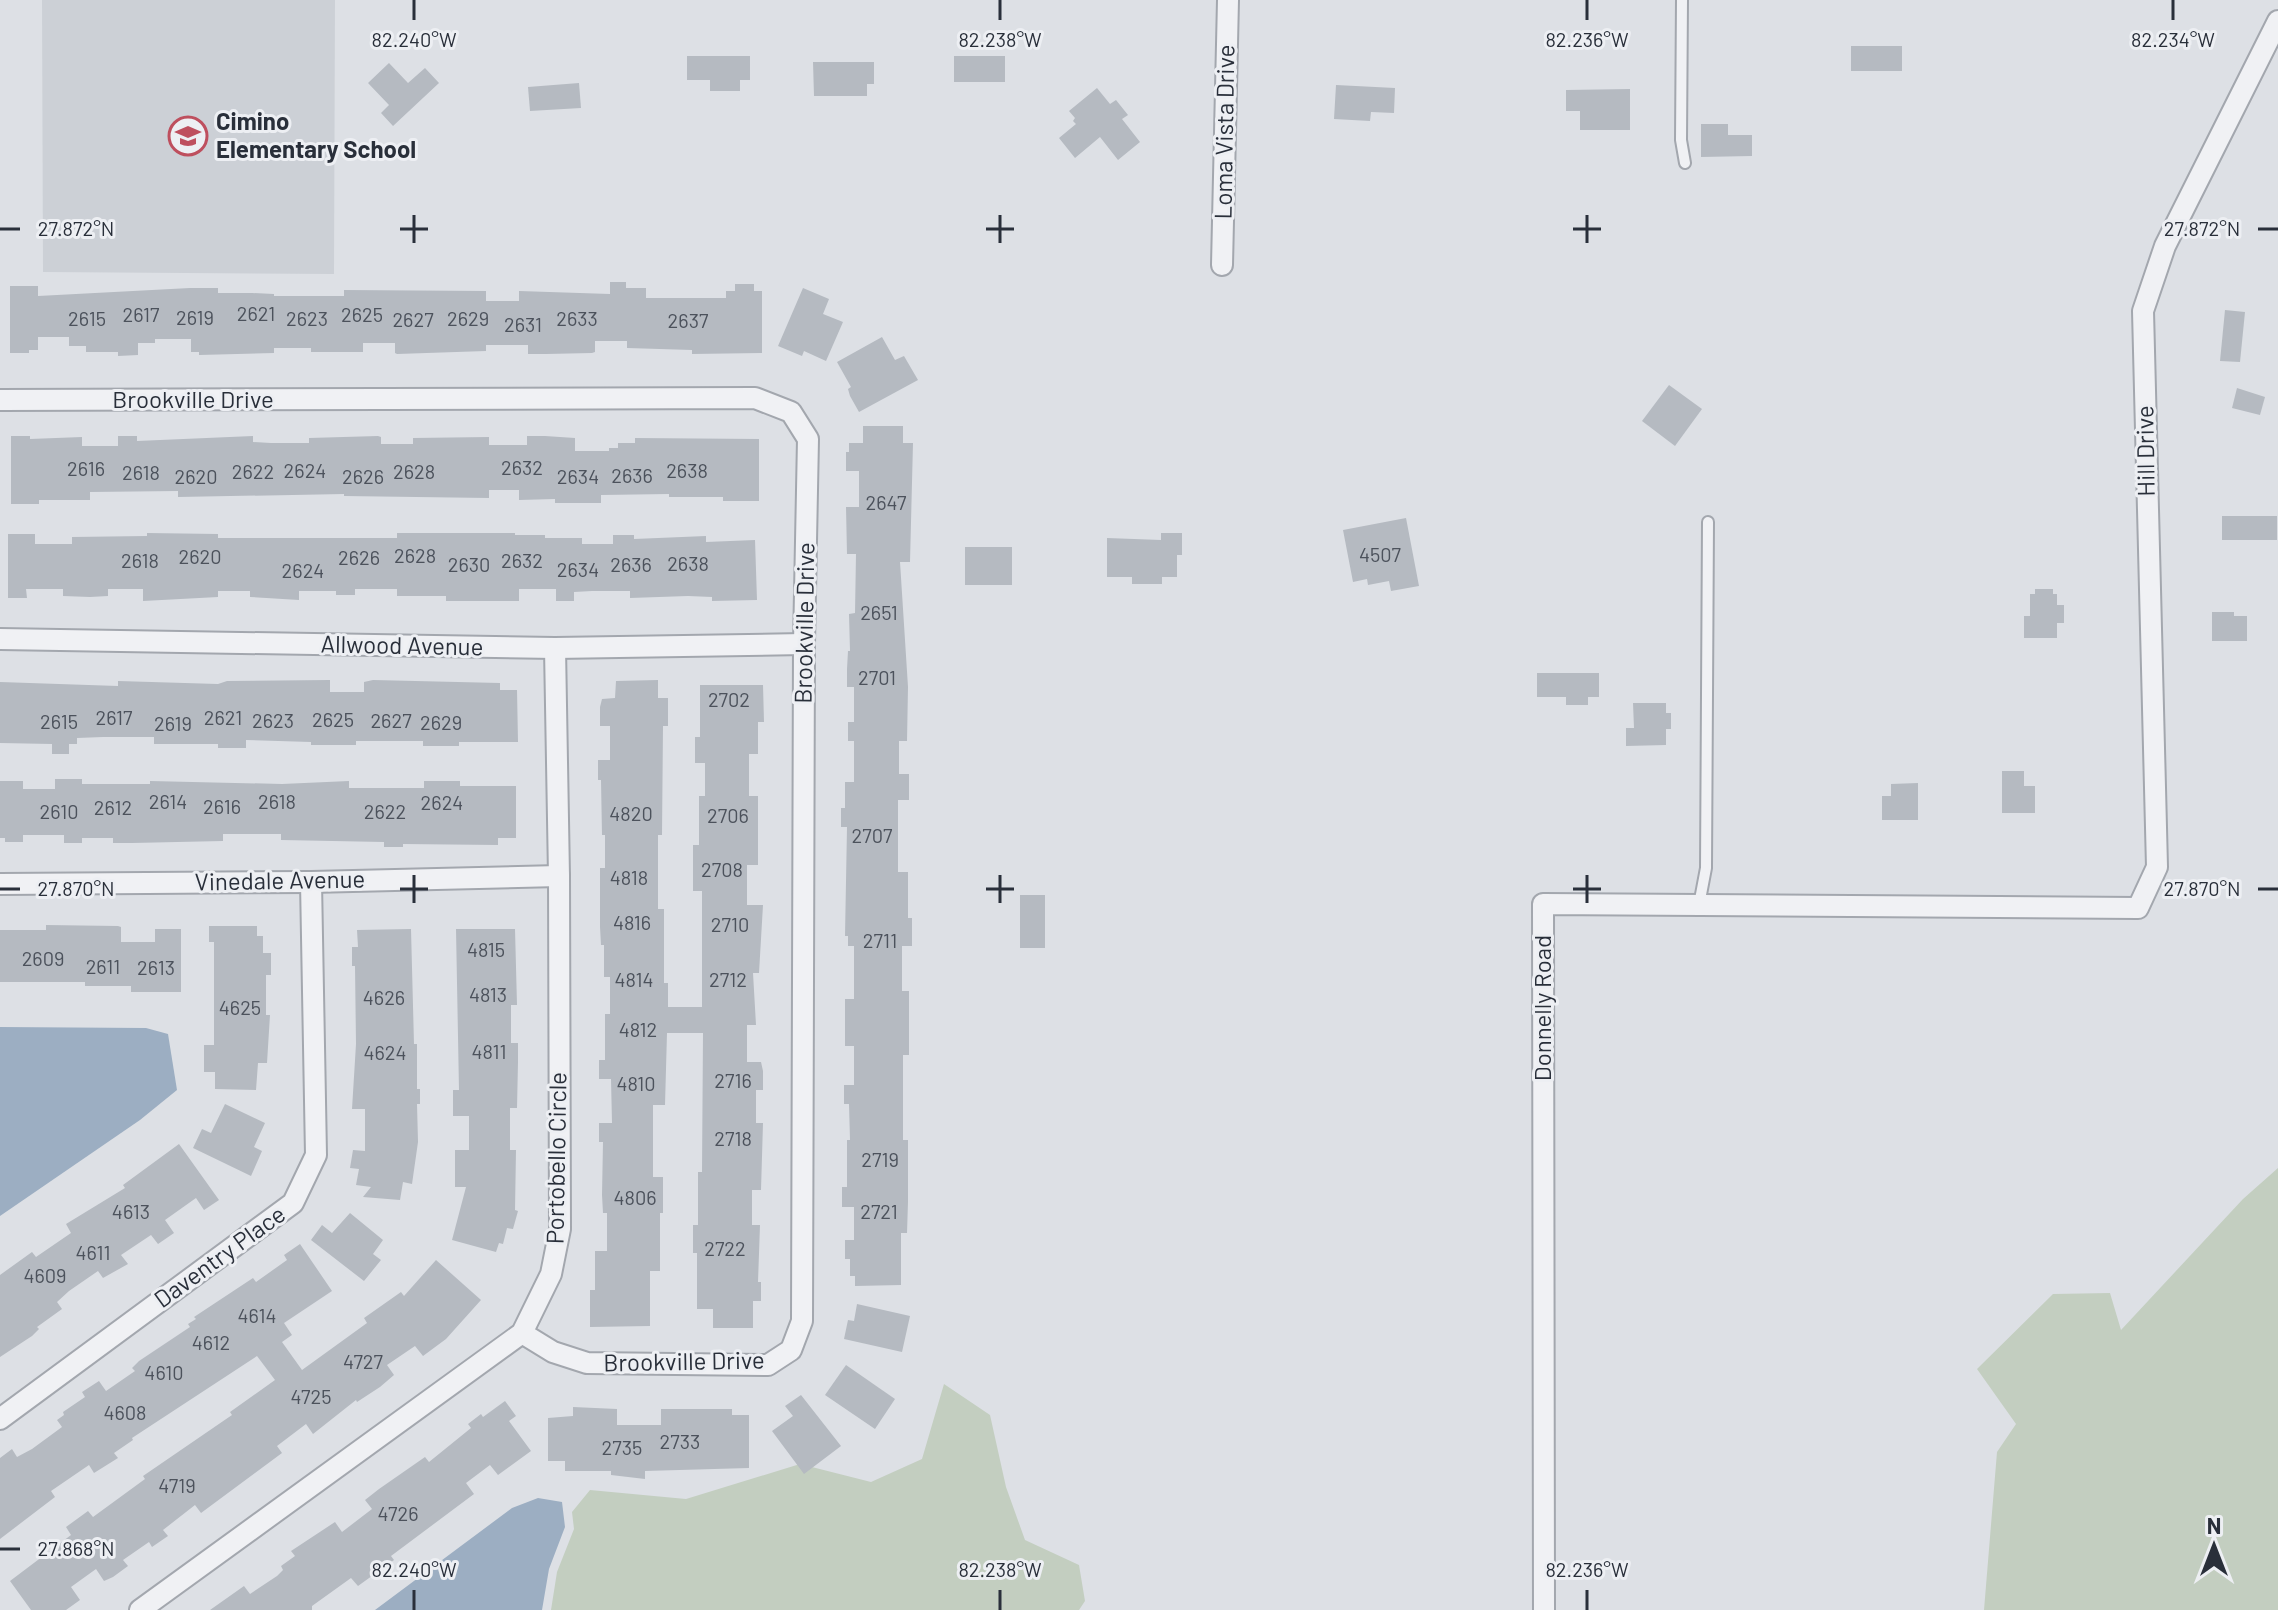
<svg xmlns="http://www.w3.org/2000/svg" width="2278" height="1610" font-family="Barlow,sans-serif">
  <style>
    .built { fill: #ccd0d6 }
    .green { fill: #c3cec0 }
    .water { fill: #9caec2 }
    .building { fill: #b5bac1 }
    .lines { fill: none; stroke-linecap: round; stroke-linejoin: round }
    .service-casing { stroke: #a3a7ae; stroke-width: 14 }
    .minor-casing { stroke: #a3a7ae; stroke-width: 24 }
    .service { stroke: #f0f1f4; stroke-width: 10 }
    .minor { stroke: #f0f1f4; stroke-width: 20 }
    .ticks { fill: none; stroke: #292f3a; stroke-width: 3 }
    .labels { text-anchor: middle; stroke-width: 6; stroke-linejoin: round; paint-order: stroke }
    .number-label { font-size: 20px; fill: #4c525c }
    .poi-label { font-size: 24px; font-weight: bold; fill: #292f3a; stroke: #edeff3; text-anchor: start }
    .street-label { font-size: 24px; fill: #292f3a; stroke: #edeff3 }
    .ticks-label { font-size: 20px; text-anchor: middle; fill: #292f3a; stroke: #edeff3; stroke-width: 6; stroke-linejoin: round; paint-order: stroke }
  </style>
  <rect width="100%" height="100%" fill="#dde0e5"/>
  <polygon class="built" points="42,0 335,0 334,274 43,272"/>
  <g class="green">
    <polygon points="2278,1168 2278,1610 1984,1610 1997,1452 2016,1424 1977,1369 2053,1294 2110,1293 2121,1330 2243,1199"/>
    <polygon points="944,1384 990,1415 1006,1487 1025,1540 1079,1565 1085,1601 1079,1610 551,1610 557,1572 574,1529 572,1512 590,1490 686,1499 800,1464 871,1482 922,1459"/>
  </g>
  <g class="water">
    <polygon points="0,1027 146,1028 168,1034 177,1090 140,1120 0,1216"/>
    <polygon points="538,1498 562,1502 565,1527 549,1569 542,1610 375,1610 512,1508"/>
  </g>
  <g class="building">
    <rect x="1851" y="46" width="51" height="25"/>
    <polygon points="687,56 750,56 750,80 740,80 740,91 710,91 710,80 687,80"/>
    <rect x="954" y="56" width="51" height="26"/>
    <polygon points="813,62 874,62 874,84 867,84 867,96 814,96"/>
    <polygon points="389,63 408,83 425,68 439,83 393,126 381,113 389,105 368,83"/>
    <polygon points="579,83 581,108 530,111 528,87"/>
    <polygon points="1336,85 1395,88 1394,113 1371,112 1370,121 1334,119"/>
    <polygon points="1097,88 1110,104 1116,100 1128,115 1122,119 1140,142 1118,160 1100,137 1075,158 1059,138 1076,124 1073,121 1075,118 1069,111"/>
    <polygon points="1630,89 1630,130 1580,130 1580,111 1566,111 1566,90"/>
    <polygon points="1701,124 1728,124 1728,135 1752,135 1752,156 1701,157"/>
    <polygon points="610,282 626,282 626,288 646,288 646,298 726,298 726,291 735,291 735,284 754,284 754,291 762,291 762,353 692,354 692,350 627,348 627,341 595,341 595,352 592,353 546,354 528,354 528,345 486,345 486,351 397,354 395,353 395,343 363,343 363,352 311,352 311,348 274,348 274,353 199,355 199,352 191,352 191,339 155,339 155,343 138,343 138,355 118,356 118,352 86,352 86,346 69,346 69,337 38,337 38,350 29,350 29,353 10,353 10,286 38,286 38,296 190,288 218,288 218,293 252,293 274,294 274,296 344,296 344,290 486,291 486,301 519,301 519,291 610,294"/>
    <polygon points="803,288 829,299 823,314 843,322 826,361 804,351 802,356 778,346"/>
    <polygon points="2225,310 2245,312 2240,362 2220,361"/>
    <polygon points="882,337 895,360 904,356 918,380 859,412 850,396 848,389 851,387 837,362"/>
    <polygon points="1669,385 1702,409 1675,446 1642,421"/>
    <polygon points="2237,388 2265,397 2260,415 2232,408"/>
    <polygon points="863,426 903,426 903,443 913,443 910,562 900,562 908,687 907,741 899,741 899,774 909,774 909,800 898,800 898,872 908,872 908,918 912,918 912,946 902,946 902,991 909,991 909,1055 903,1055 903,1140 908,1140 908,1202 907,1233 901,1233 901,1285 855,1286 855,1276 850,1276 850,1259 845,1259 845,1240 854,1240 854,1207 842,1207 842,1187 847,1187 847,1140 850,1140 849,1104 844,1104 844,1085 854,1085 854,1046 845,1046 845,999 854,999 854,946 848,946 848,936 845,936 847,827 841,827 841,808 845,808 845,782 854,782 854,741 848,741 848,722 854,722 854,687 847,687 847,669 848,651 850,651 849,614 855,613 856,554 847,554 846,507 859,507 859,471 846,471 846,452 849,452 849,443 863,443"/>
    <polygon points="11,436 30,436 30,439 82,437 82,446 118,446 118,436 137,436 137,441 253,436 253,442 271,443 309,443 309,438 378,436 381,437 381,444 413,444 413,438 489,437 489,445 527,445 527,436 545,436 575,438 575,451 609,451 609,448 618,448 618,443 635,443 635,438 759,439 759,501 723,501 723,497 669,497 669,494 601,495 601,503 555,503 555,499 519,500 519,490 489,490 489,498 344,496 344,494 178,497 178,491 90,492 90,500 39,500 39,504 11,504"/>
    <rect x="2222" y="516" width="55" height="24"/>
    <polygon points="1406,518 1419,586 1391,591 1389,581 1368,585 1367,579 1353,582 1343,530"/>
    <polygon points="147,533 218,534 218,538 397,538 397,533 515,533 515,535 545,535 545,538 582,538 582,544 613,544 613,535 634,535 634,539 706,536 706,542 755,540 757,600 712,601 712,597 688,596 630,598 630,591 592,591 574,592 574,601 556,601 556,589 519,589 519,601 446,601 446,596 397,596 397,589 355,589 355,595 336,595 336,591 299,591 299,600 250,597 250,591 218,591 218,597 143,601 143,589 108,589 108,596 90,597 63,596 63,589 26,589 27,598 8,598 8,534 35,534 35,544 72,544 72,537 147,536"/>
    <polygon points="1161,533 1182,533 1182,555 1177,555 1177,577 1162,577 1162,584 1132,584 1132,577 1107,577 1107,538 1161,540"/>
    <rect x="965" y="547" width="47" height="38"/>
    <polygon points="2035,589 2053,589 2053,594 2057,594 2057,605 2064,605 2064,623 2057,623 2057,638 2024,638 2024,616 2030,616 2030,594 2035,594"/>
    <polygon points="2212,612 2234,612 2234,616 2247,616 2247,641 2212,641"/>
    <polygon points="1537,673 1599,673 1599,697 1588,697 1588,705 1566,705 1566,697 1537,697"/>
    <polygon points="330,680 330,692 364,692 364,682 373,680 500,683 500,690 517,690 518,742 459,742 459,746 423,746 423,741 356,741 356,745 311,745 311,742 246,740 246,748 218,748 218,744 154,744 154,737 103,737 77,738 77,744 69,744 69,754 52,754 52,744 0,743 0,682 118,686 118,681 218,684 227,681"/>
    <polygon points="658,680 658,698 668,698 668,726 663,726 662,835 658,835 658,909 664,909 664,983 668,983 668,1007 702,1007 702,891 693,891 693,845 699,845 699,796 705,796 705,763 695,763 695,737 700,737 700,685 763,685 764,722 758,722 758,754 749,754 749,796 758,796 758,865 747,865 747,905 763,905 759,973 753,973 756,1025 747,1025 747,1062 761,1062 763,1071 763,1090 756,1090 756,1123 763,1123 761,1190 752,1190 752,1225 760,1225 758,1282 761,1282 761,1301 753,1301 753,1328 713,1328 713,1309 697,1309 697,1253 693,1253 693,1225 698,1225 698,1172 702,1172 703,1033 667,1033 665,1105 653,1105 653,1177 663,1177 663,1213 660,1213 660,1271 650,1271 650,1326 590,1327 590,1290 595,1290 595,1251 607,1251 607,1213 603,1213 602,1195 603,1142 599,1142 599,1123 612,1123 611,1079 599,1079 599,1060 605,1060 605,1014 610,1014 610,977 604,977 604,945 601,945 600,927 600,868 605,868 605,835 602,835 601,780 598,780 598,760 610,760 610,726 600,726 600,707 602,699 615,698 616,681"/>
    <polygon points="1633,703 1666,703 1666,713 1671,713 1671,729 1666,729 1666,745 1626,746 1626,728 1634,728"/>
    <polygon points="2002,771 2024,771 2024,786 2035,786 2035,813 2002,813"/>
    <polygon points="55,779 82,779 82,784 150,784 150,781 282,784 349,781 349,788 424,788 424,781 460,781 460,786 516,786 516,838 498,838 498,845 403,844 403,847 384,847 384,842 281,840 281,834 223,834 223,841 132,843 113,843 113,838 82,838 82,843 64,843 64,835 23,835 23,842 5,842 5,838 0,838 0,781 23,781 23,789 55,789"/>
    <polygon points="1918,783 1918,820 1882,820 1882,796 1891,796 1891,784"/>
    <rect x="1020" y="895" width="25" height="53"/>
    <polygon points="46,925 118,926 121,927 121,942 155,942 155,929 181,929 181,992 131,992 131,986 85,986 85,982 0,982 0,930 46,930"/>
    <polygon points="209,926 257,926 257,936 263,936 263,953 271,953 271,975 266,975 266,1015 270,1015 267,1063 258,1063 256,1090 215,1089 215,1072 204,1072 204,1045 214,1045 214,942 209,942"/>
    <polygon points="411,929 414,1044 417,1044 417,1089 420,1089 420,1104 417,1104 418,1142 412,1184 403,1182 400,1200 363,1197 371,1187 356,1185 359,1169 350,1168 353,1150 365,1151 365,1109 352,1109 356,1044 355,966 352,966 352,947 358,947 357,930"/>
    <polygon points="456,929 515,929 517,1005 511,1005 511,1043 518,1043 518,1062 517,1108 510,1108 510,1150 516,1150 515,1210 518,1211 513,1229 507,1228 503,1244 499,1243 496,1252 452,1240 466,1187 455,1187 455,1150 469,1150 469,1116 453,1116 453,1090 459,1090"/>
    <polygon points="225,1104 265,1123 254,1147 262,1151 251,1176 193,1148 202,1129 211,1133"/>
    <polygon points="179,1144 219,1200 204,1210 196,1198 165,1220 174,1233 158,1244 151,1235 121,1255 128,1264 103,1278 98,1271 69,1291 57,1302 62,1309 37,1327 39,1329 32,1336 0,1357 0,1275 32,1252 36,1257 71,1233 66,1224 125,1188 123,1185"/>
    <polygon points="350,1213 383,1240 373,1254 381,1260 364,1281 311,1240 322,1225 332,1233"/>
    <polygon points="300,1244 332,1291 284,1323 292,1335 282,1342 302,1370 367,1323 364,1318 401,1292 404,1296 436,1260 481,1300 446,1339 423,1356 415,1346 387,1365 394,1375 380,1387 357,1402 356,1400 313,1434 306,1424 277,1446 282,1453 201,1513 195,1505 163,1530 168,1536 152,1547 149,1542 123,1560 128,1566 113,1577 104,1581 96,1569 71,1587 80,1600 66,1610 31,1610 10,1581 71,1535 66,1527 88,1511 93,1517 145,1479 143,1476 232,1415 230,1412 275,1380 257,1356 132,1438 133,1440 114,1453 118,1458 94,1473 89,1465 51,1491 55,1497 0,1539 0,1458 12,1449 17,1457 32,1449 62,1427 57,1420 64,1415 63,1412 85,1397 82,1392 99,1381 106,1391 135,1371 132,1368 139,1361 190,1327 188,1324 196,1319 194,1317 253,1278 256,1282 287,1260 284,1255"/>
    <polygon points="857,1304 910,1316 902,1352 844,1339 848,1320 854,1321"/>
    <polygon points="846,1365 895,1399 875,1429 825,1395"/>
    <polygon points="801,1395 841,1446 804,1474 772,1431 793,1416 785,1406"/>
    <polygon points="505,1401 516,1416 509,1421 531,1451 498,1475 490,1465 466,1483 474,1494 391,1556 394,1560 358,1586 351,1578 312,1606 312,1610 210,1610 244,1586 250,1594 277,1576 283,1570 281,1566 295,1556 291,1551 335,1522 342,1532 372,1509 365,1500 379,1489 425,1457 429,1462 471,1428 468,1424 481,1414 483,1417"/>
    <polygon points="573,1407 617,1409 617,1425 661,1425 661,1409 732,1409 732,1415 749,1415 749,1468 645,1471 645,1479 611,1475 611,1471 565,1471 565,1461 548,1461 548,1418 573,1416"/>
  </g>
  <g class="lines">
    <defs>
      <g id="service">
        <polyline points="1682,0 1681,140 1685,163"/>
        <polyline points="1699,905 1706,868 1708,522"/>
      </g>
      <g id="minor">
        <polyline points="1222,265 1228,0"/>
        <polyline points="0,400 755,398 791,412 808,439 804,644 802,1321 791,1350 768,1365 587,1363 553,1352 522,1333"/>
        <polyline points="0,639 555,648 804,644"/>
        <polyline points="0,884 311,882 559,876"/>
        <polyline points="0,1419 293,1203 316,1155 311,882"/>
        <polyline points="140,1610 522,1333 551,1274 560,1229 559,876 555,648"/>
        <polyline points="1544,1610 1543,904 2138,908 2157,867 2143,311 2165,246 2278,21"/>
      </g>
    </defs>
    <use href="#service" class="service-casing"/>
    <use href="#minor" class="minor-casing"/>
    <use href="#service" class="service"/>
    <use href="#minor" class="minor"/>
  </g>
  <path class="ticks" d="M414,0V20M1000,0V20M1587,0V20M2173,0V20M414,215V243M1000,215V243M1587,215V243M0,229H20M400,229H428M986,229H1014M1573,229H1601M2258,229H2278M414,875V903M1000,875V903M1587,875V903M0,889H20M400,889H428M986,889H1014M1573,889H1601M2258,889H2278M0,1549H20M414,1590V1610M1000,1590V1610M1587,1590V1610"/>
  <defs>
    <symbol id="school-ring" viewBox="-11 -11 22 22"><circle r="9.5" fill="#edeff3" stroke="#be4f5e" stroke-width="1.5"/><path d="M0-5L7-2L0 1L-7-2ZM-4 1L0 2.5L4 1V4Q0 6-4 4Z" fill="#be4f5e"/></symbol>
  </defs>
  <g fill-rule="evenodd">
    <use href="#school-ring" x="166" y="114" width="44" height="44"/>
  </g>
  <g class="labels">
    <g class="number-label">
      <text x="256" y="321">2621</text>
      <text x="141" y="322">2617</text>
      <text x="362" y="322">2625</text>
      <text x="195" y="325">2619</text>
      <text x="87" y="326">2615</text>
      <text x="307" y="326">2623</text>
      <text x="468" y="326">2629</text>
      <text x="577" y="326">2633</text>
      <text x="413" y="327">2627</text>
      <text x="688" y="328">2637</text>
      <text x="523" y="332">2631</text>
      <text x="522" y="475">2632</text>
      <text x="86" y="476">2616</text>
      <text x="305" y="478">2624</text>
      <text x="687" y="478">2638</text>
      <text x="253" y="479">2622</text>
      <text x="414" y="479">2628</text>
      <text x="141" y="480">2618</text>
      <text x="632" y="483">2636</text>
      <text x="196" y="484">2620</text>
      <text x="363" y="484">2626</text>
      <text x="578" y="484">2634</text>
      <text x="886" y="510">2647</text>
      <text x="1380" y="562">4507</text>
      <text x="415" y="563">2628</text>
      <text x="200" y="564">2620</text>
      <text x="359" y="565">2626</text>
      <text x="140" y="568">2618</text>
      <text x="522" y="568">2632</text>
      <text x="688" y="571">2638</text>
      <text x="469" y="572">2630</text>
      <text x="631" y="572">2636</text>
      <text x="578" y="577">2634</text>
      <text x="303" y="578">2624</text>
      <text x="879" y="620">2651</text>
      <text x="877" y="685">2701</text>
      <text x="729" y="707">2702</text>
      <text x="114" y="725">2617</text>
      <text x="223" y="725">2621</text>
      <text x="333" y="727">2625</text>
      <text x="273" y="728">2623</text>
      <text x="391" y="728">2627</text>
      <text x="59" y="729">2615</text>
      <text x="441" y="730">2629</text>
      <text x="173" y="731">2619</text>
      <text x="168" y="809">2614</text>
      <text x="277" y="809">2618</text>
      <text x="442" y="810">2624</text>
      <text x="222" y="814">2616</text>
      <text x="113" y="815">2612</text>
      <text x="59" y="819">2610</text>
      <text x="385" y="819">2622</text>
      <text x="631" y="821">4820</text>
      <text x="728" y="823">2706</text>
      <text x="872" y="843">2707</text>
      <text x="722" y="877">2708</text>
      <text x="629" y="885">4818</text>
      <text x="632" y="930">4816</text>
      <text x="730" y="932">2710</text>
      <text x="880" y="948">2711</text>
      <text x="486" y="957">4815</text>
      <text x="43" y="966">2609</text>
      <text x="103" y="974">2611</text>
      <text x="156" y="975">2613</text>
      <text x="634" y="987">4814</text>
      <text x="728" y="987">2712</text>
      <text x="488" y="1002">4813</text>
      <text x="384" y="1005">4626</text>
      <text x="240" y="1015">4625</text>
      <text x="638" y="1037">4812</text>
      <text x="489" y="1059">4811</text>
      <text x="385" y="1060">4624</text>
      <text x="733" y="1088">2716</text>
      <text x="636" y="1091">4810</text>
      <text x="733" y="1146">2718</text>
      <text x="880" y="1167">2719</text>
      <text x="635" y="1205">4806</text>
      <text x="131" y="1219">4613</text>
      <text x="879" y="1219">2721</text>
      <text x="725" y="1256">2722</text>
      <text x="93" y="1260">4611</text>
      <text x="45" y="1283">4609</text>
      <text x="257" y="1323">4614</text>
      <text x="211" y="1350">4612</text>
      <text x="363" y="1369">4727</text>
      <text x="164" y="1380">4610</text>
      <text x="311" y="1404">4725</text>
      <text x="125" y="1420">4608</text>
      <text x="680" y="1449">2733</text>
      <text x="622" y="1455">2735</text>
      <text x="177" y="1493">4719</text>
      <text x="398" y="1521">4726</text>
    </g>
    <g class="poi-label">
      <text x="216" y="130">Cimino<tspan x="216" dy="28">Elementary School</tspan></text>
    </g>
    <g class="street-label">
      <text transform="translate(1225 132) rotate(-89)" y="8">Loma Vista Drive</text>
      <text x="193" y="408">Brookville Drive</text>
      <text transform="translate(2146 451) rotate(-91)" y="8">Hill Drive</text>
      <text transform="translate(805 623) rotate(-89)" y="8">Brookville Drive</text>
      <text transform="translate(402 646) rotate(1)" y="8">Allwood Avenue</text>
      <text transform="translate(280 881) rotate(-1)" y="8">Vinedale Avenue</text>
      <text transform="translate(1543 1008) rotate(-90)" y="8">Donnelly Road</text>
      <text transform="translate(557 1158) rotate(-89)" y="8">Portobello Circle</text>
      <text transform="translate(220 1257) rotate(-36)" y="8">Daventry Place</text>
      <text transform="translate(684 1362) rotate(-1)" y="8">Brookville Drive</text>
    </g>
  </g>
  <g class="ticks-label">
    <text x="414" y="47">82.240°W</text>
    <text x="1000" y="47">82.238°W</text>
    <text x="1587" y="47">82.236°W</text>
    <text x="2173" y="47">82.234°W</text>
    <text x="76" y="236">27.872°N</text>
    <text x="2202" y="236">27.872°N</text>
    <text x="76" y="896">27.870°N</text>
    <text x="2202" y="896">27.870°N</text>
    <text x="76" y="1556">27.868°N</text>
    <text x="414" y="1577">82.240°W</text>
    <text x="1000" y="1577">82.238°W</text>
    <text x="1587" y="1577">82.236°W</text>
  </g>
  <g transform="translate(2214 1546)" stroke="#edeff3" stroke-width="6" paint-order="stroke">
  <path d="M0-6L14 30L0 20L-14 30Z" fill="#292f3a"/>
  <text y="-12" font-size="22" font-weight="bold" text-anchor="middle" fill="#292f3a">N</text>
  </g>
</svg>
